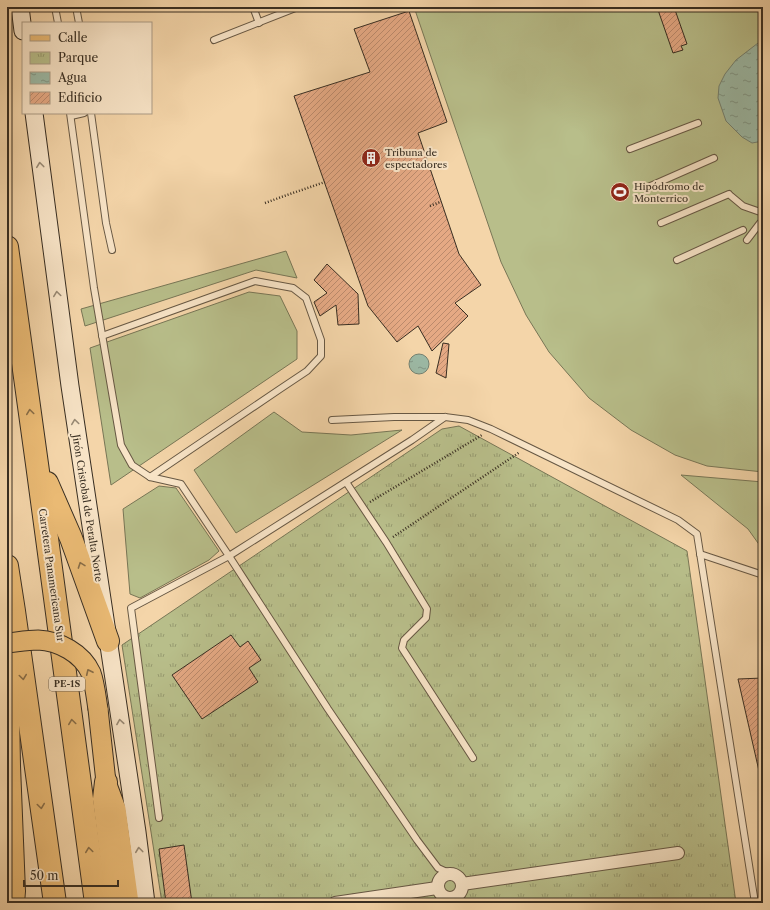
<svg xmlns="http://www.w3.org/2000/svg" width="770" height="910" font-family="'Libre Caslon Text',serif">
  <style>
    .grass { fill: #b8be8a; stroke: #787656 }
    .park { fill: url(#park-tufts); stroke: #787656 }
    .water { fill: url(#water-ripples); stroke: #748171 }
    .building { fill: url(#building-hatch); stroke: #382e22 }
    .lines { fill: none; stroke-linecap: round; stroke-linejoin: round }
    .lane-casing { stroke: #675844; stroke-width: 8 }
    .street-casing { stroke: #675844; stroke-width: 14 }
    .secondary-casing { stroke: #382e22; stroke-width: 19 }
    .primary-casing { stroke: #382e22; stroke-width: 21 }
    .highway-casing { stroke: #382e22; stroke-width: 24 }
    .path { stroke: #382e22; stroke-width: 2.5; stroke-dasharray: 1 2; stroke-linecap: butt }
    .lane { stroke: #f8e4c7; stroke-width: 6 }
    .street { stroke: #f8e4c7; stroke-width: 12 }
    .secondary { stroke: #f8e4c7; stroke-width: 17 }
    .primary { stroke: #eaba74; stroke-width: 19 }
    .highway { stroke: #eaba74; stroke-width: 22 }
    .primary-bridge-casing { stroke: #382e22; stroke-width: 21; stroke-linecap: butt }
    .primary-bridge { stroke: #eaba74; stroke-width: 19 }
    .oneway { stroke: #988974 }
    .oneway2 { stroke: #886d47 }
    .labels { text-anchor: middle; stroke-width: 4; stroke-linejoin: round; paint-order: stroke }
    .shield { fill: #f8e4c7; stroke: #726554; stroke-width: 1 }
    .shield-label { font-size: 9px; font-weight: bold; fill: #382e22 }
    .poi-label { font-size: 10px; fill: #382e22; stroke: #f8e4c7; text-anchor: start }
    .street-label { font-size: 10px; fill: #382e22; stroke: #f8e4c7 }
  </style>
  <defs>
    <pattern id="park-tufts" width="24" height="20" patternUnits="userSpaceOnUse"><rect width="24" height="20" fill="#b8be8a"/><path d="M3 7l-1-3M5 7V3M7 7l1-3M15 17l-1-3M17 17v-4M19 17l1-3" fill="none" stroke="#979b70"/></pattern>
    <pattern id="water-ripples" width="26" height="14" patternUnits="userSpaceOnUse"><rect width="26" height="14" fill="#9cb9a5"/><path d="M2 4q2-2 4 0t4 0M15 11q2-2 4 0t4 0" fill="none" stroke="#809786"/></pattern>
    <pattern id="building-hatch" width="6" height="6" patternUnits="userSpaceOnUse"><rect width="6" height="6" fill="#e5a984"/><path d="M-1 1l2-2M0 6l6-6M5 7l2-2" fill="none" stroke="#bb8a6c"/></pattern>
  </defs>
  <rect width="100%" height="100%" fill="#f4d5a9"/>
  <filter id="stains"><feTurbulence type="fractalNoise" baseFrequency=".005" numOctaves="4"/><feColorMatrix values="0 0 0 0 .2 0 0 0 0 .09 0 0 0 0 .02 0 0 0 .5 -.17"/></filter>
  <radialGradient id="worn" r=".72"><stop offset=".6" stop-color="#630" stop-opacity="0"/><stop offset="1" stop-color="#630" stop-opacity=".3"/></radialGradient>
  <g class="grass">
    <polygon points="414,7 763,7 763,472 707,466 675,455 631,430 589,398 549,352 526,315 501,262"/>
    <polygon points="286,251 297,278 256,270 85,326 81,309"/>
    <polygon points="249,292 280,296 297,331 297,359 111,485 90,348"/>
    <polygon points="274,412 302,432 351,435 402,430 236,533 194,470"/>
    <polygon points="681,475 763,482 763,550 748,529"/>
    <polygon points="159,486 176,488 219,551 209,560 140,598 130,594 123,509"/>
  </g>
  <polygon class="park" points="459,426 687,551 736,903 162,903 122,645 442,429"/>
  <g class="water">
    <polygon points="758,43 763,44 763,141 752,143 742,137 726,121 718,98 719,86 725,74 736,60"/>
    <circle cx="419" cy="364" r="10"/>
  </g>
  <g class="building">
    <polygon points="657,7 674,7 687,44 681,46 683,50 673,53"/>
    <polygon points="409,11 447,122 418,133 459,254 481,285 455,303 468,316 432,351 418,326 397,342 368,306 294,96 370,72 354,29"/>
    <polygon points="327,264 358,294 359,324 338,325 336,305 320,316 314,302 327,293 314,280"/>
    <polygon points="443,343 449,344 446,378 436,373"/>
    <polygon points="231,635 240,647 248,641 261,660 249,668 258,682 202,719 172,675"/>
    <polygon points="763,678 763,770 759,771 738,679"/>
    <polygon points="184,845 192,903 166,903 159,849"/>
  </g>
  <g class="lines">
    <defs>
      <g id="lane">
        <polyline points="55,7 58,23"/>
        <polyline points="76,7 79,23"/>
        <polyline points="253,7 259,23"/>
        <polyline points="214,40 298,7"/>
        <polyline points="70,113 94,288 121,445 132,465 150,477 181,484 229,556 328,709 417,840 438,868 451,874"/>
        <polyline points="91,113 106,223 112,250"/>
        <polyline points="71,116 84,113"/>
        <polyline points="630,149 698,123"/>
        <polyline points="646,188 714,158"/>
        <polyline points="731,196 743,206 763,213"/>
        <polyline points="661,223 729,194"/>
        <polyline points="747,240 760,223 763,222"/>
        <polyline points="677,260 743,230"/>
        <polyline points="102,336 255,281 293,288 306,298 321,340 321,356 307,371 280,389 150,477"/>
        <polyline points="332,420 394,417 445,417 468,420 491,429 678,520 697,534 755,903"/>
        <polyline points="346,482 386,542 427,609 426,618 404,640 402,648 473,758"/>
        <polyline points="700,554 763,575"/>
        <polyline points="159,818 131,608 229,556 412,440 445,417"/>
      </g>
      <g id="street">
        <circle cx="450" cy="886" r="12"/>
        <polyline points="462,884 678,853"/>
        <polyline points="335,903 437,888"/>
      </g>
      <g id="secondary">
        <polyline points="20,7 23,31"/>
        <polyline points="34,113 70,386 137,832 146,903"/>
      </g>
      <polyline id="primary" points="98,709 106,782 116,809 129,903"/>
      <g id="highway">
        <polyline points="7,247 37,464 96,903"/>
        <polyline points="47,483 71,538 108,641"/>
        <polyline points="7,566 14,611 55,903"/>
        <polyline points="7,655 9,766 14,891 13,903"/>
        <polyline points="106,782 104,799 117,903"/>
      </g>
    </defs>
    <use href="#lane" class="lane-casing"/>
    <use href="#street" class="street-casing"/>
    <use href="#secondary" class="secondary-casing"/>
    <use href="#primary" class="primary-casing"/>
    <use href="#highway" class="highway-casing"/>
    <g class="path">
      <polyline points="7,58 11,90"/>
      <polyline points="265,203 287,195 325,182"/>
      <polyline points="430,206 440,202"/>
      <polyline points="370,502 482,435"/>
      <polyline points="393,537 520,452"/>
    </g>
    <use href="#lane" class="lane"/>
    <use href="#street" class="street"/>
    <use href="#secondary" class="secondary"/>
    <use href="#primary" class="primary"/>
    <use href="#highway" class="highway"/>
    <defs>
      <path id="primary-bridge" d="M7,643C17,642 28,640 38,640C59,641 82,653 91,673C95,684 96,697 98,709"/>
    </defs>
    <use href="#primary-bridge" class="primary-bridge-casing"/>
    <use href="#primary-bridge" class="primary-bridge"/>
  </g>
  <defs><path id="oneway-chevron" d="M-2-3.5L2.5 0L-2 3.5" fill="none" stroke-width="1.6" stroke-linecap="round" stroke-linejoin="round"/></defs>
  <g class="oneway">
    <use href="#oneway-chevron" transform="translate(40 165) rotate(-97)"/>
    <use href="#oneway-chevron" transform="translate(57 294) rotate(-98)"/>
    <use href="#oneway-chevron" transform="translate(75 422) rotate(-98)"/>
    <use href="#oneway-chevron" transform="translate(120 722) rotate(-99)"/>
    <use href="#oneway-chevron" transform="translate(139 850) rotate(-97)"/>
  </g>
  <g class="oneway2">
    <use href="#oneway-chevron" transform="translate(30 412) rotate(-98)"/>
    <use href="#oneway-chevron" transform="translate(81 565) rotate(-110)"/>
    <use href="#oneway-chevron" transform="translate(89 672) rotate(-115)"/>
    <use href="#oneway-chevron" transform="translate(23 677) rotate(82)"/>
    <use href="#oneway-chevron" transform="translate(72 722) rotate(-98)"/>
    <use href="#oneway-chevron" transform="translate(41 806) rotate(82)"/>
    <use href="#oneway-chevron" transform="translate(89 850) rotate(-98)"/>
  </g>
  <defs>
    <symbol id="building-disc" viewBox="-11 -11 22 22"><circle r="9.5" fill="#8f2418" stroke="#f8e4c7"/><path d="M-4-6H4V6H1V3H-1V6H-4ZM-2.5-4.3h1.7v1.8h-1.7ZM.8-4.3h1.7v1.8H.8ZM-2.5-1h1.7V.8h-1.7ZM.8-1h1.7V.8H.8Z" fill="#fff"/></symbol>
    <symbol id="stadium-disc" viewBox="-11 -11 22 22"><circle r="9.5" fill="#8f2418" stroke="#f8e4c7"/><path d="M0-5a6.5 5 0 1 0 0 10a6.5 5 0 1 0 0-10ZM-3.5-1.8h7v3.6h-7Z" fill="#fff"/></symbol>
  </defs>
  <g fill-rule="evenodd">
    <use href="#building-disc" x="360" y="147" width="22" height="22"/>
    <use href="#stadium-disc" x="609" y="181" width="22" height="22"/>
  </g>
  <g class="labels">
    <rect class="shield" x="49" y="677" width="36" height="14" rx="3"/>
    <g class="shield-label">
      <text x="67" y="687">PE-1S</text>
    </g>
    <g class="poi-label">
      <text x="385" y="156">Tribuna de<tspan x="385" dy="12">espectadores</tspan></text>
      <text x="634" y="190">Hipódromo de<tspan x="634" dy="12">Monterrico</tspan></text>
    </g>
    <g class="street-label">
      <text transform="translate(88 508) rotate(81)" y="4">Jirón Cristobal de Peralta Norte</text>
      <text transform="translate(52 575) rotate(82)" y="4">Carretera Panamericana Sur</text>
    </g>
  </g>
  <rect width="770" height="910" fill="none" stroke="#f4d5a9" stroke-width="24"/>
  <rect x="8" y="8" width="754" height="894" fill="none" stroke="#382e22" stroke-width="2"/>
  <rect x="12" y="12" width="746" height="886" fill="none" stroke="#382e22"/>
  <rect x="22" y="22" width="130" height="92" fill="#f8e4c7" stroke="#ab9b85"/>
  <rect x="30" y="35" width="20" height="6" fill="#eaba74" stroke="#ab9b85"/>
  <text x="58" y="42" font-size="12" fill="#382e22">Calle</text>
  <rect x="30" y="52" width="20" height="12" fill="url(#park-tufts)" stroke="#ab9b85"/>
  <text x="58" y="62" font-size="12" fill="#382e22">Parque</text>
  <rect x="30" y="72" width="20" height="12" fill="url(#water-ripples)" stroke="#ab9b85"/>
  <text x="58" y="82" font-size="12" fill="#382e22">Agua</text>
  <rect x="30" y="92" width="20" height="12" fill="url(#building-hatch)" stroke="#ab9b85"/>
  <text x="58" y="102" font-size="12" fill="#382e22">Edificio</text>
  <path d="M24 880v6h94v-6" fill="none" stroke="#382e22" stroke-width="2"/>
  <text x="30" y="880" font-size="12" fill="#382e22" stroke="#f8e4c7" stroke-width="3" paint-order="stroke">50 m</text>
  <rect width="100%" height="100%" filter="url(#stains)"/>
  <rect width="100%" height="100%" fill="url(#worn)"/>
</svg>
